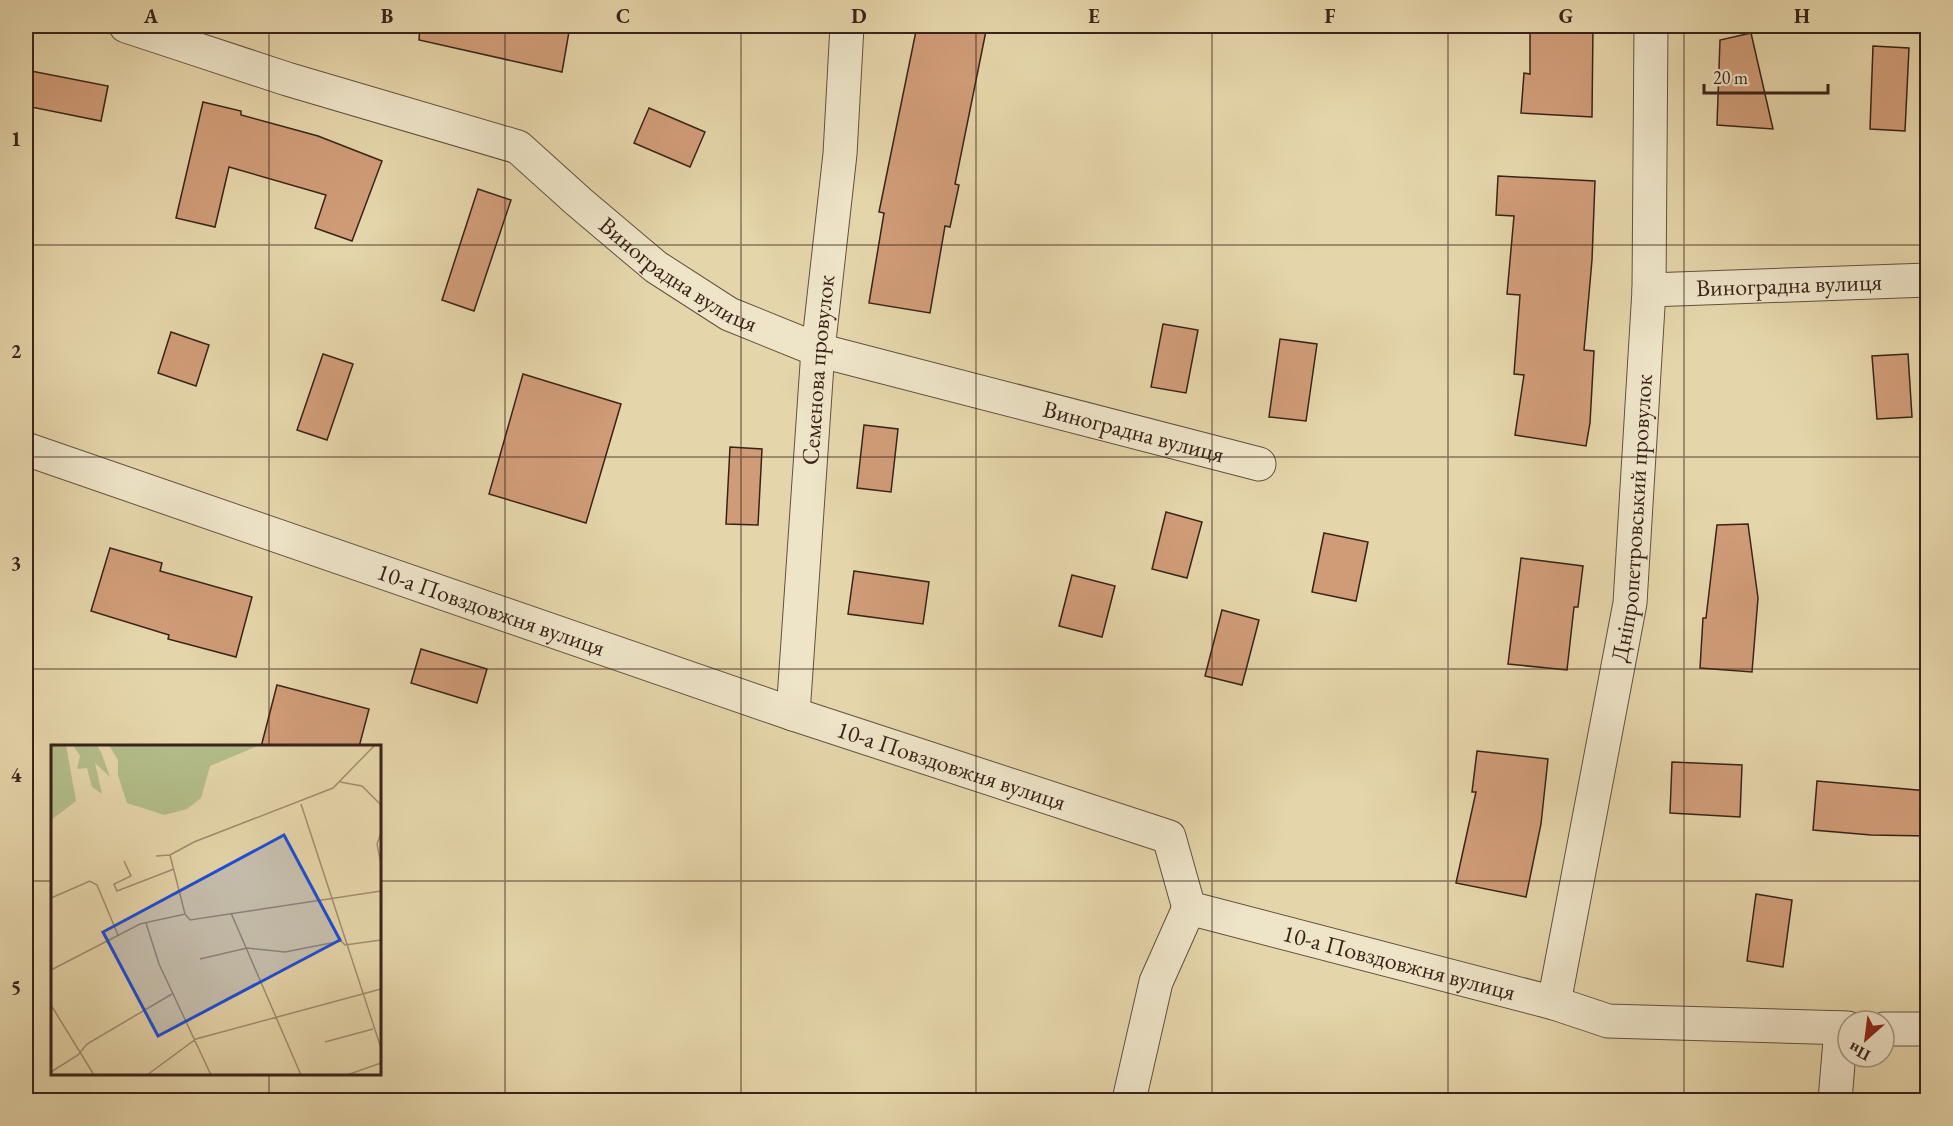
<svg xmlns="http://www.w3.org/2000/svg" width="1953" height="1126" font-family="'EB Garamond',serif">
  <style>
    .building { fill: #d09c78; stroke: #392319; stroke-width: 1.5 }
    .lines { fill: none; stroke-linecap: round; stroke-linejoin: round }
    .minor-casing { stroke: #64503d; stroke-width: 35 }
    .minor { stroke: #eee4c8; stroke-width: 33 }
    .grid { fill: none; stroke: #392319; stroke-width: 1.5; stroke-opacity: 0.55 }
    .labels { text-anchor: middle; stroke-width: 5; stroke-linejoin: round; paint-order: stroke }
    .street-label { font-size: 24px; fill: #392319; stroke: #eee4c8 }
    .inset-road { fill: none; stroke: #a08e70; stroke-width: 1.5 }
    .view { fill: #1d4ed8; fill-opacity: 0.15; stroke: #1d4ed8; stroke-width: 3 }
    .inset-edge { fill: none; stroke: #392319; stroke-width: 3 }
    .neatline { fill: none; stroke: #392319; stroke-width: 2 }
    .grid-label { font-size: 20px; text-anchor: middle; font-weight: bold; fill: #392319 }
  </style>
  <rect width="100%" height="100%" fill="#e5d5aa"/>
  <filter id="stains"><feTurbulence type="fractalNoise" baseFrequency=".00333" numOctaves="4"/><feColorMatrix values="0 0 0 0 .2 0 0 0 0 .09 0 0 0 0 .02 0 0 0 .5 -.17"/></filter>
  <radialGradient id="worn" r=".72"><stop offset=".6" stop-color="#630" stop-opacity="0"/><stop offset="1" stop-color="#630" stop-opacity=".3"/></radialGradient>
  <g class="building">
    <polygon points="420,26 570,26 562,72 419,40"/>
    <polygon points="917,26 987,26 955,184 959,185 950,227 945,226 930,313 869,303 884,213 879,212"/>
    <polygon points="1530,26 1593,26 1592,117 1521,113 1524,73 1530,74"/>
    <polygon points="1751,33 1773,129 1717,125 1720,40"/>
    <polygon points="1873,46 1909,48 1905,131 1870,129"/>
    <polygon points="26,70 108,86 101,121 26,106"/>
    <polygon points="203,102 241,111 241,115 318,136 382,161 352,241 315,228 326,195 229,167 215,227 176,218"/>
    <polygon points="649,108 705,132 690,167 634,143"/>
    <polygon points="1498,176 1595,181 1592,260 1584,350 1594,351 1590,423 1586,446 1515,435 1524,375 1514,374 1520,295 1507,294 1514,216 1496,215"/>
    <polygon points="478,189 511,200 474,311 442,300"/>
    <polygon points="1163,324 1198,330 1186,393 1151,387"/>
    <polygon points="171,332 209,345 196,386 158,373"/>
    <polygon points="1280,339 1317,344 1306,421 1269,417"/>
    <polygon points="323,354 353,364 327,440 297,430"/>
    <polygon points="1908,354 1912,417 1877,419 1872,356"/>
    <polygon points="523,374 621,404 586,523 489,494"/>
    <polygon points="864,425 898,429 891,492 857,488"/>
    <polygon points="730,447 762,449 758,525 726,524"/>
    <polygon points="1166,512 1202,522 1187,578 1152,569"/>
    <polygon points="1748,524 1758,598 1752,672 1700,668 1703,618 1706,618 1717,525"/>
    <polygon points="1324,533 1368,542 1356,601 1312,592"/>
    <polygon points="110,548 162,563 160,571 252,597 236,657 168,639 169,635 91,611"/>
    <polygon points="1521,558 1583,566 1578,607 1574,607 1567,670 1508,664"/>
    <polygon points="854,571 929,582 923,624 848,614"/>
    <polygon points="1072,575 1115,586 1102,637 1059,626"/>
    <polygon points="1222,610 1259,620 1242,685 1205,676"/>
    <polygon points="421,649 487,669 477,703 411,683"/>
    <polygon points="277,685 369,709 359,747 261,747"/>
    <polygon points="1477,751 1548,759 1541,824 1526,897 1456,883 1476,792 1472,792"/>
    <polygon points="1672,762 1742,765 1740,817 1670,813"/>
    <polygon points="1817,781 1928,791 1928,836 1871,835 1813,830"/>
    <polygon points="1756,894 1792,900 1783,967 1747,961"/>
  </g>
  <g class="lines">
    <defs>
      <g id="minor">
        <path id="s1" d="M126,26L287,79L518,147L579,202L656,267L729,314L818,350L1259,464"/>
        <path id="s2" d="M1649,290L1928,280"/>
        <path id="s3" d="M26,449L793,714L1169,837L1189,908L1554,1003L1608,1021L1848,1028"/>
        <path id="s4" d="M793,714L818,350L840,154L847,26"/>
        <path id="s5" d="M1554,1003L1630,603L1649,290L1651,26"/>
        <polyline points="1884,1029 1928,1029"/>
        <polyline points="1129,1100 1156,982 1189,908"/>
        <polyline points="1835,1100 1841,1028"/>
      </g>
    </defs>
    <use href="#minor" class="minor-casing"/>
    <use href="#minor" class="minor"/>
  </g>
  <path class="grid" d="M269,26V746M505,26V1100M741,26V1100M976,26V1100M1212,26V1100M1448,26V1100M1684,26V1100M26,245H1928M26,457H1928M26,669H1928M26,881H52M380,881H1928M269,1074V1100"/>
  <g class="labels">
    <g class="street-label">
      <text dy="8" stroke="none"><textPath href="#s1" startOffset="616">Виноградна вулиця</textPath></text>
      <text dy="8" stroke="none"><textPath href="#s2" startOffset="140">Виноградна вулиця</textPath></text>
      <text dy="8" stroke="none"><textPath href="#s4" startOffset="345">Семенова провулок</textPath></text>
      <text dy="8" stroke="none"><textPath href="#s1" startOffset="1102">Виноградна вулиця</textPath></text>
      <text dy="8" stroke="none"><textPath href="#s5" startOffset="492">Дніпропетровський провулок</textPath></text>
      <text dy="8" stroke="none"><textPath href="#s3" startOffset="492">10-а Повздовжня вулиця</textPath></text>
      <text dy="8" stroke="none"><textPath href="#s3" startOffset="978">10-а Повздовжня вулиця</textPath></text>
      <text dy="8" stroke="none"><textPath href="#s3" startOffset="1498">10-а Повздовжня вулиця</textPath></text>
    </g>
  </g>
  <g transform="translate(51 745)">
    <rect width="330" height="330" fill="#e5d5aa"/>
    <path d="M0,0H15L25,56L0,75ZM22,0H46L50,7L59,32L44,18L51,49L41,42L36,23L26,24L29,11ZM58,0H209L159,21L150,53L136,64L113,70L76,58L67,30V15Z" fill="#b3bd8a"/>
    <path class="inset-road" d="M289,37L311,41L330,60M250,59L330,303M330,88L326,99L330,119M119,110L143,97L282,43L324,0M105,111L119,110L134,169M73,116L80,131L63,139L66,146L123,124M0,153L39,136L46,140L67,190M180,168L250,330M95,178L108,219L160,330M149,214L196,203L234,207L290,196L294,200L330,195M0,225L89,179L134,169L139,175L330,146M0,260L43,330M274,297L322,284M0,327L27,310L36,299L121,249M96,330L145,294L330,244M296,330L330,318"/>
    <path class="view" d="M233,90L289,195L107,291L52,187Z"/>
    <rect width="330" height="330" class="inset-edge"/>
  </g>
  <rect width="1953" height="1126" fill="none" stroke="#e5d5aa" stroke-width="66"/>
  <g transform="translate(1866 1039) rotate(208)"><circle r="28" fill="#eee4c8" stroke="#a69782" stroke-width="1.5"/>
  <path d="M0-4.5L10 22L0 15L-10 22Z" fill="#8f2418"/>
  <text y="-9" font-size="16" font-weight="bold" text-anchor="middle" fill="#392319">Пн</text>
  </g>
  <path d="M1704 84v9h124v-9" fill="none" stroke="#392319" stroke-width="3"/>
  <text x="1713" y="84" font-size="18" fill="#392319" stroke="#eee4c8" stroke-width="4.5" paint-order="stroke">20 m</text>
  <rect x="33" y="33" width="1887" height="1060" class="neatline"/>
  <g class="grid-label">
    <text x="151" y="23">A</text>
    <text x="387" y="23">B</text>
    <text x="623" y="23">C</text>
    <text x="859" y="23">D</text>
    <text x="1094" y="23">E</text>
    <text x="1330" y="23">F</text>
    <text x="1566" y="23">G</text>
    <text x="1802" y="23">H</text>
    <text x="16" y="146">1</text>
    <text x="16" y="358">2</text>
    <text x="16" y="570">3</text>
    <text x="16" y="782">4</text>
    <text x="16" y="994">5</text>
  </g>
  <rect width="100%" height="100%" filter="url(#stains)"/>
  <rect width="100%" height="100%" fill="url(#worn)"/>
</svg>
